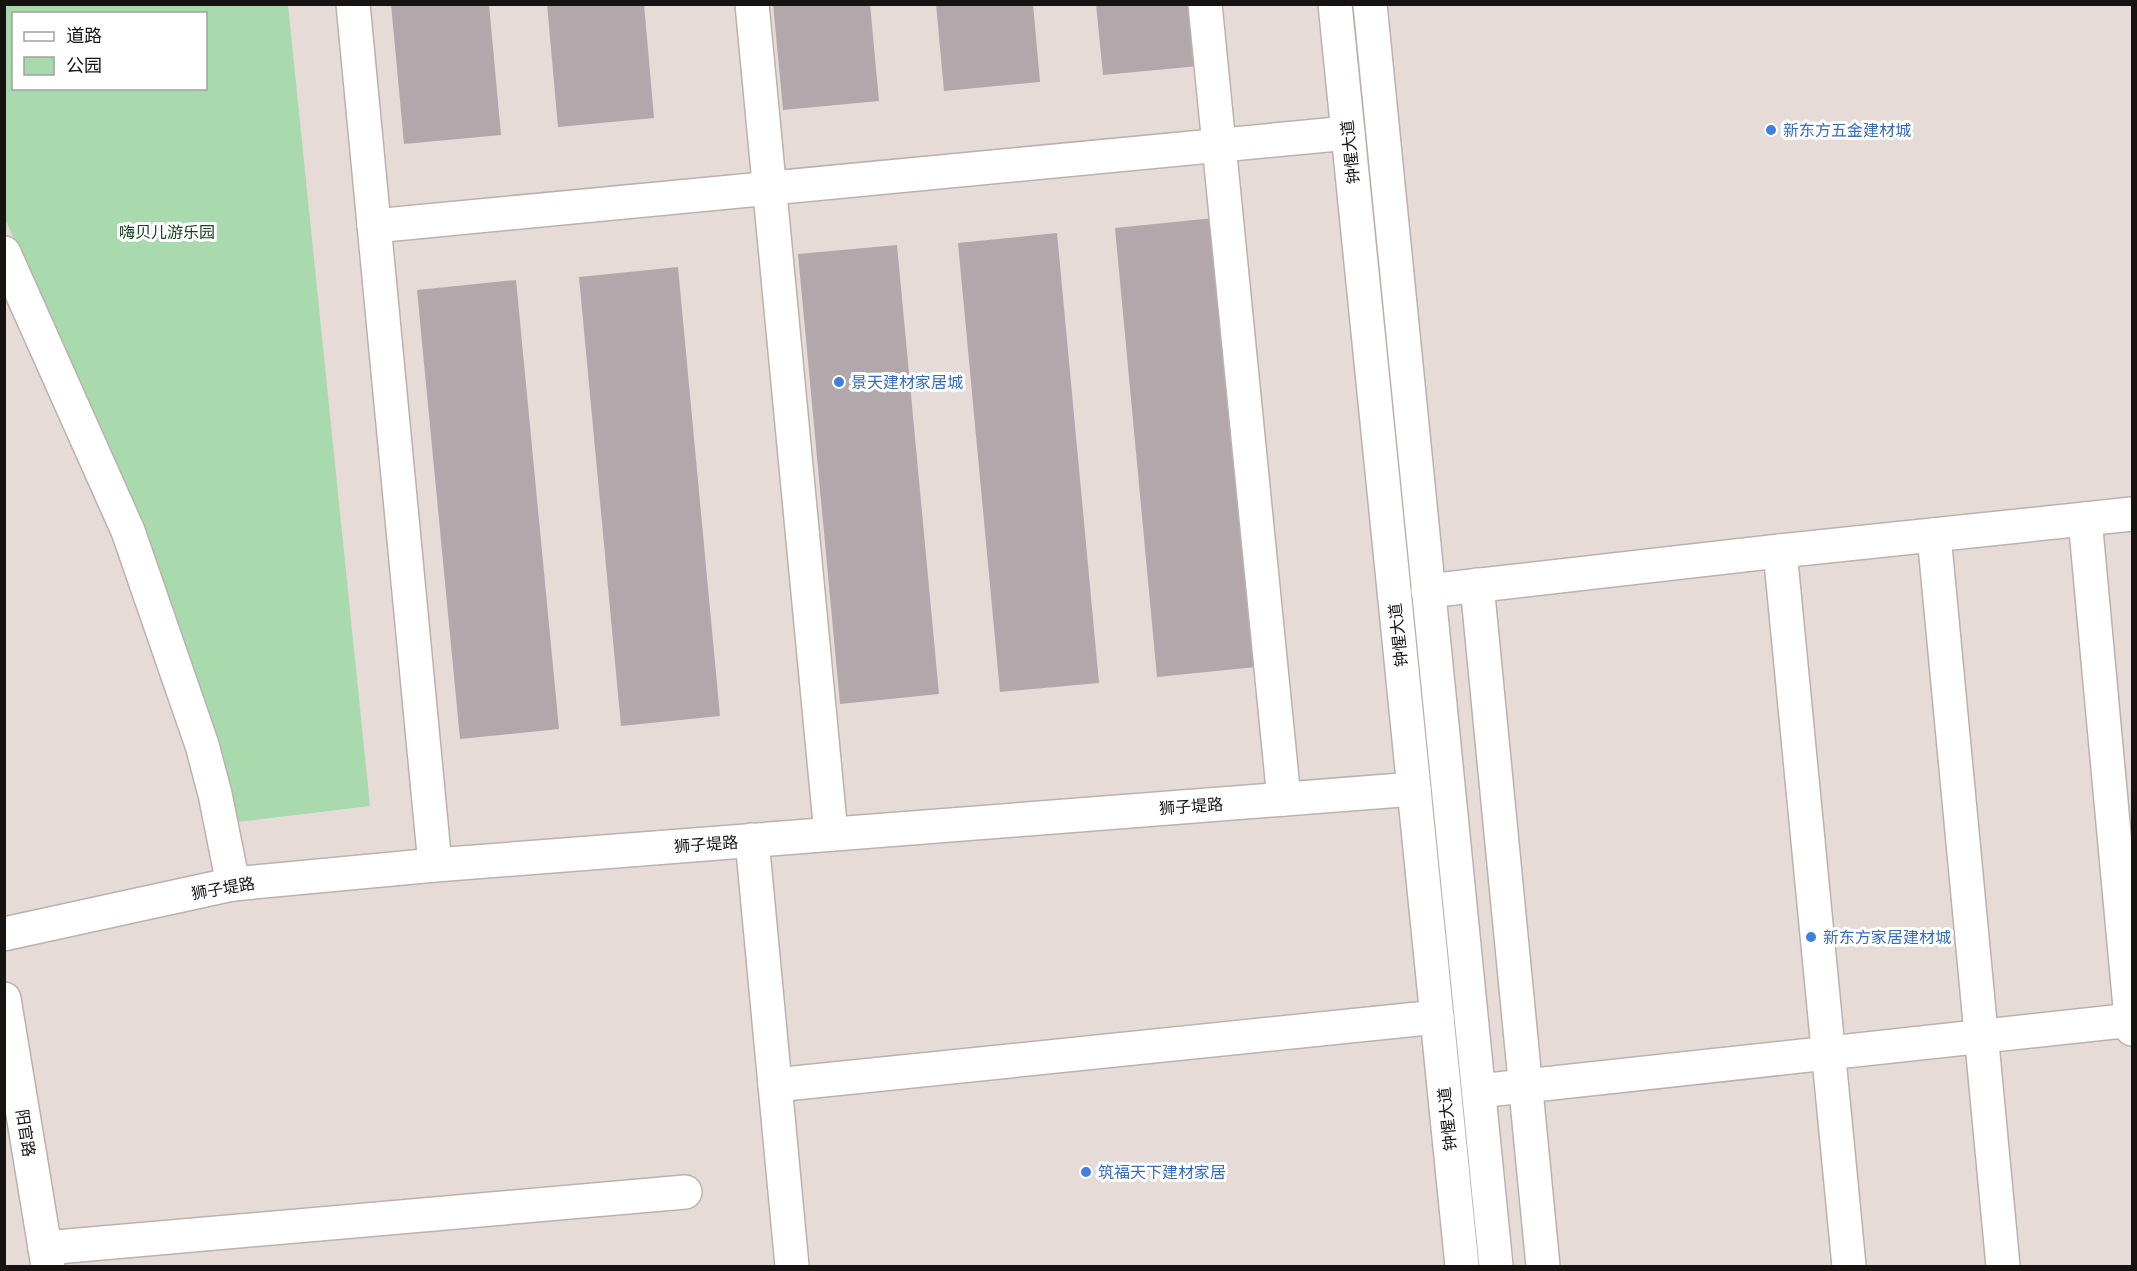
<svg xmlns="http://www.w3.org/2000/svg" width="2137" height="1271" font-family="Raleway,'Noto Sans SC',sans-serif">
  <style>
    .green { fill: #a8daae; fill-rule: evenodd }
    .building { fill: #b2a8ac }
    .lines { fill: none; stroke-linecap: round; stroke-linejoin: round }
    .minor-casing { stroke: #bbb1ad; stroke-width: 36 }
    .major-casing { stroke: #bbb1ad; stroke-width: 36 }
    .minor { stroke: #fff; stroke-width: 33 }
    .major { stroke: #fff; stroke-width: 33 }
    .shop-dot { fill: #3f7fe0; stroke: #fff; stroke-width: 2 }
    .labels { text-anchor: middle; stroke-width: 6; stroke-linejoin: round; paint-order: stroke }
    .shop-label { font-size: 16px; fill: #366cbe; stroke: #fff; text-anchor: start }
    .street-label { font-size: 16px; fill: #171312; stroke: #fff }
    .park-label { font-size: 16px; fill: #174320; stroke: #fff }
  </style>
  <rect width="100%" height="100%" fill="#e6dbd7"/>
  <path class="green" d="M4,5H288L370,806L237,822L82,388L5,219ZM14,14H206V88H14Z"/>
  <g class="building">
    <polygon points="391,4 489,4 501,135 404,144"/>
    <polygon points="547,4 644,4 654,118 558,127"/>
    <polygon points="773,4 870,4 879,101 783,110"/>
    <polygon points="936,4 1033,4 1040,82 944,91"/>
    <polygon points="1096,4 1194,4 1199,66 1103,75"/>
    <polygon points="1214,218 1256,667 1157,677 1115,228"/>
    <polygon points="1057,233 1099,683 1000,692 958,243"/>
    <polygon points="897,245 939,694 840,704 798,254"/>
    <polygon points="678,267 720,716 621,726 579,277"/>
    <polygon points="516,280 559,729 460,739 417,290"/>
  </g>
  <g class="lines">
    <defs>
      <g id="minor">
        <polyline points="353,4 435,865"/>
        <polyline points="752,4 831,834"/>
        <polyline points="1205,4 1284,799"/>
        <polyline points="374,226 1348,133"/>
        <polyline points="4,253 128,531 202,745 215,794 233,884"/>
        <polyline points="2085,519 2132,1029"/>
        <polyline points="1934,535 2003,1266"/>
        <polyline points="1477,585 1543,1266"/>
        <polyline points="1428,591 1780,551"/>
        <polyline points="752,840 792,1266"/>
        <polyline points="4,934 233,884 435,865 1414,789"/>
        <polyline points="4,999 48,1266"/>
        <polyline points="775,1085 1437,1017"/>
        <polyline points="1479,1091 2132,1020"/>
        <polyline points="45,1248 685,1192"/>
        <polyline points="1849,1266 1780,551 2132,514"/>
      </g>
      <g id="major">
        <polyline points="1335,4 1462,1266"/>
        <polyline points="1370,4 1496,1266"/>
      </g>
    </defs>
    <use href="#minor" class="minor-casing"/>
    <use href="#major" class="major-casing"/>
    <use href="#minor" class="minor"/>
    <use href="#major" class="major"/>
  </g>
  <g class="shop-dot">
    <circle cx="1771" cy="130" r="6"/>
    <circle cx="839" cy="382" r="6"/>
    <circle cx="1811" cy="937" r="6"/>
    <circle cx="1086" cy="1172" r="6"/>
  </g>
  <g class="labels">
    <g class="shop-label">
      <text x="1783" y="136">新东方五金建材城</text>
      <text x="851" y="388">景天建材家居城</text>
      <text x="1823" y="943">新东方家居建材城</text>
      <text x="1098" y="1178">筑福天下建材家居</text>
    </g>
    <g class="street-label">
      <text transform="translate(1350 152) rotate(-96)" y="6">钟惺大道</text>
      <text transform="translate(1398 635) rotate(-96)" y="6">钟惺大道</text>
      <text transform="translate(1191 806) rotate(-4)" y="6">狮子堤路</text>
      <text transform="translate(706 844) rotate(-4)" y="6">狮子堤路</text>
      <text transform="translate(223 888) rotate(-10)" y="6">狮子堤路</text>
      <text transform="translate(1447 1119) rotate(-96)" y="6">钟惺大道</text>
      <text transform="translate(26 1133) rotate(81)" y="6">阳官路</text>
    </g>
    <g class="park-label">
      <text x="167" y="238">嗨贝儿游乐园</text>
    </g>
  </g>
  <rect width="2137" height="1271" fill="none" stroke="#171312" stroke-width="12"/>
  <rect x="12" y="12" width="195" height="78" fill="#ffffff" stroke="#a2a1a0" stroke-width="1.5"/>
  <rect x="24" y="32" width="30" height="9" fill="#ffffff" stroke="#a2a1a0" stroke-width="1.5"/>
  <text x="66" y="42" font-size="18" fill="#171312">道路</text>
  <rect x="24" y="57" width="30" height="18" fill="#a8daae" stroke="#a2a1a0" stroke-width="1.5"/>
  <text x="66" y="72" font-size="18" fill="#171312">公园</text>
</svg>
